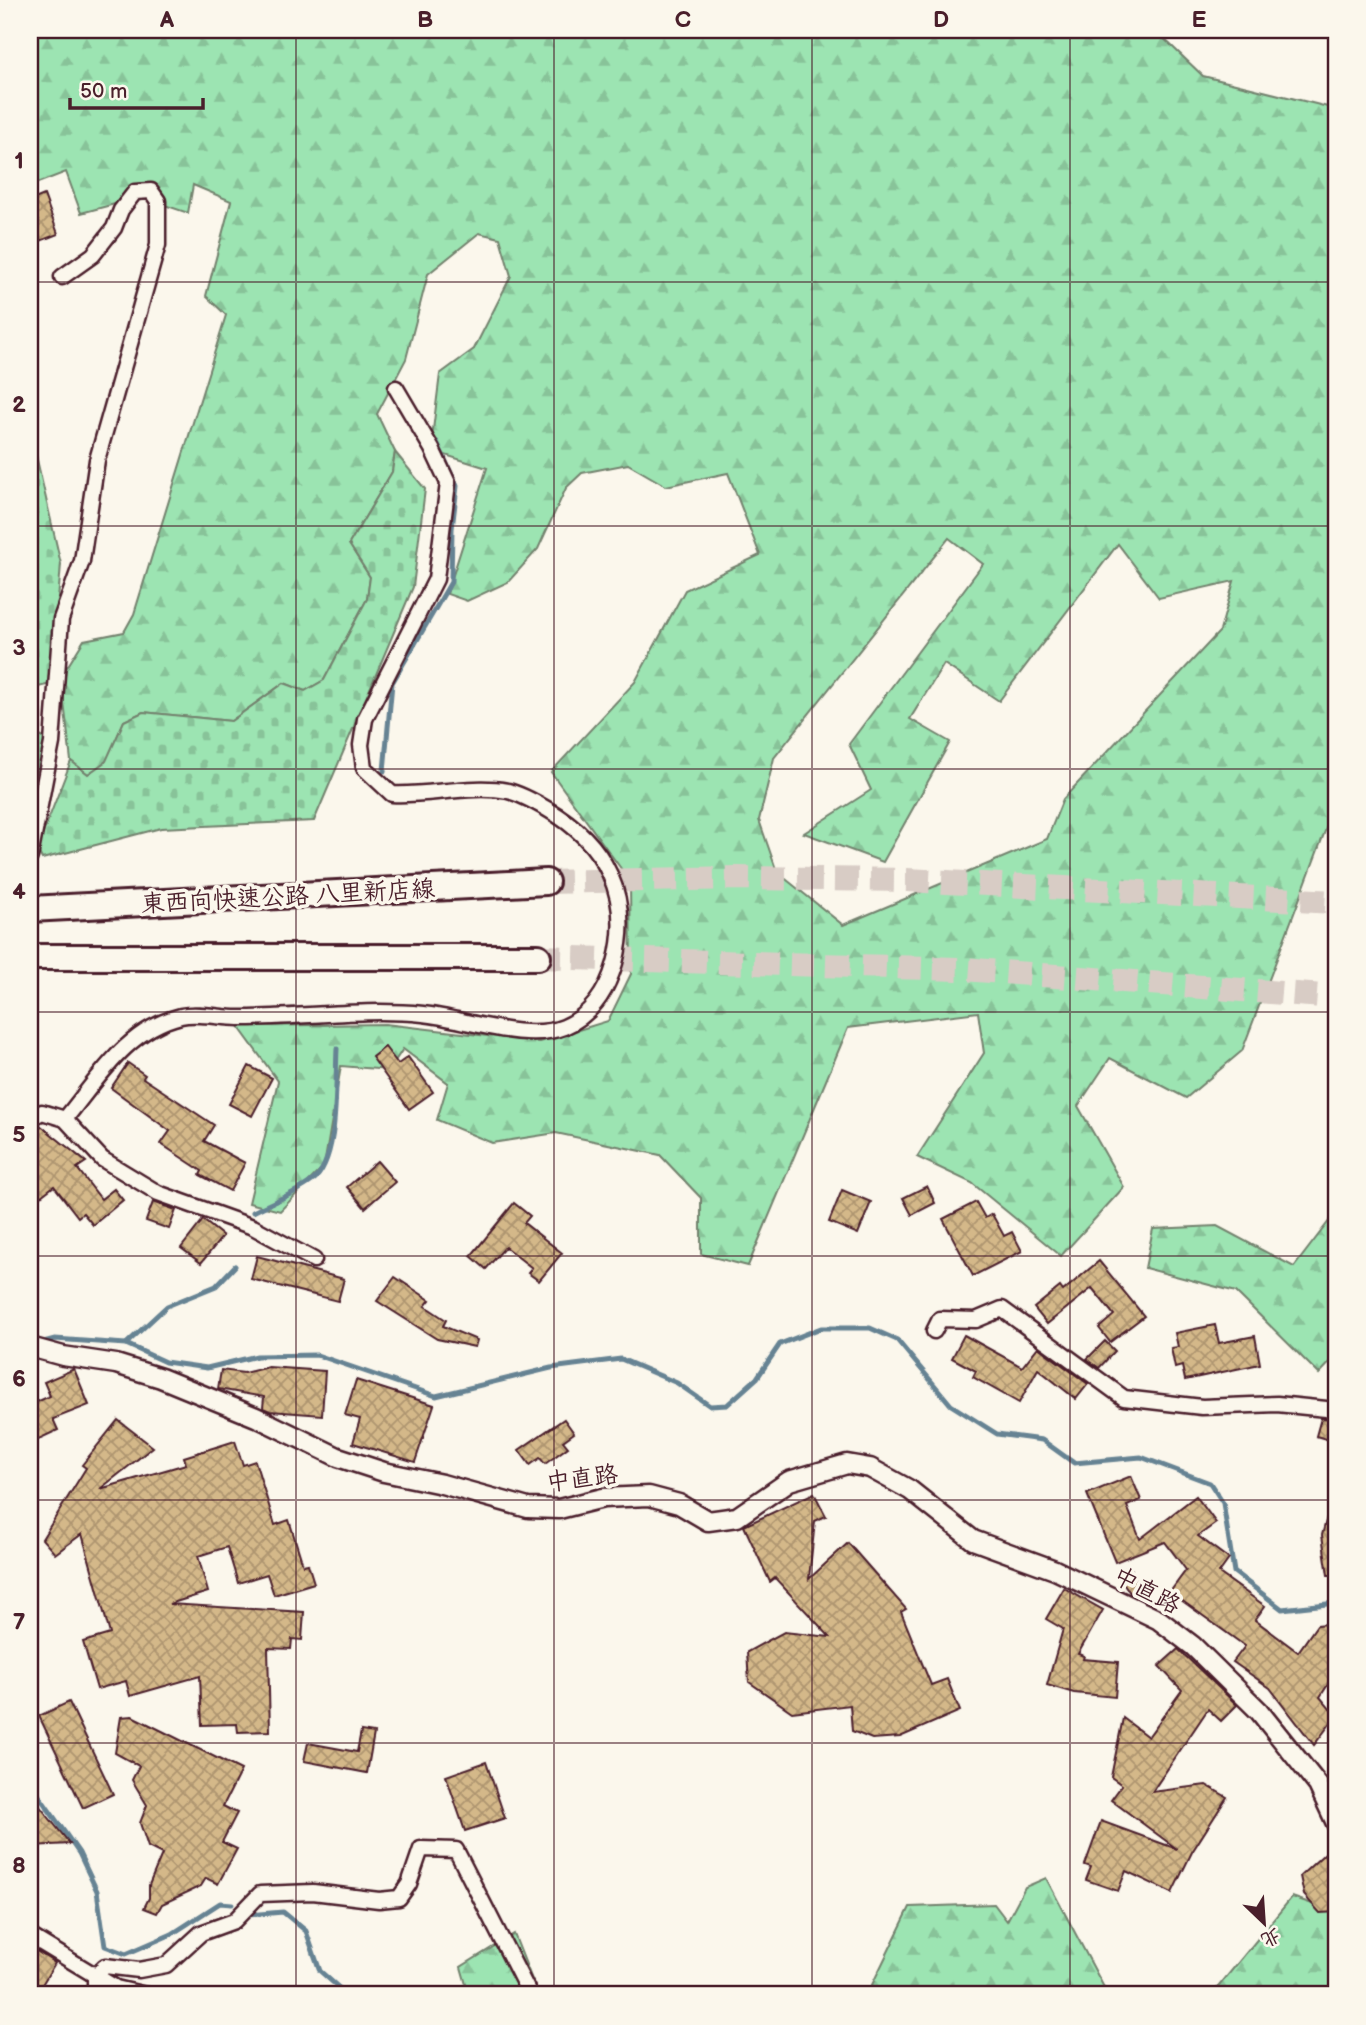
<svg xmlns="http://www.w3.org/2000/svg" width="1366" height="2025" font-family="'Balsamiq Sans','LXGW WenKai TC',sans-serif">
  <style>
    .forest { fill: url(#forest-firs); stroke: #73826e; stroke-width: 2; fill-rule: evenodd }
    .cemetery { fill: url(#cemetery-stones); stroke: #73826e; stroke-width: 2 }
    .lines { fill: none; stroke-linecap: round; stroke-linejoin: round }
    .stream { stroke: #668393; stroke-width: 5 }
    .building { fill: url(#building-cross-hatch); stroke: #4a1f2b; stroke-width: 2 }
    .trunk-tunnel { stroke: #d8ccc5; stroke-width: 24; stroke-dasharray: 24 12; stroke-linecap: butt }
    .minor-casing { stroke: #4a1f2b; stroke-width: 19 }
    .tertiary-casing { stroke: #4a1f2b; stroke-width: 23 }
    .trunk-casing { stroke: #4a1f2b; stroke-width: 30 }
    .minor { stroke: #fbf7ec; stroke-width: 14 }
    .tertiary { stroke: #fbf7ec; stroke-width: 18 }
    .trunk { stroke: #fbf7ec; stroke-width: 24 }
    .grid { fill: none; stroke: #4a1f2b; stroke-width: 2; stroke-opacity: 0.55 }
    .labels { text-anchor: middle; stroke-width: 7; stroke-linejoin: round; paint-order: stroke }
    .street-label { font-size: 24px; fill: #4a1f2b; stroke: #fbf7ec }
    .neatline { fill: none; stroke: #4a1f2b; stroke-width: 2.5 }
    .grid-label { font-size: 23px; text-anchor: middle; font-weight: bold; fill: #4a1f2b }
  </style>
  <defs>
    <pattern id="forest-firs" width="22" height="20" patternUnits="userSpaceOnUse" patternTransform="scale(1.75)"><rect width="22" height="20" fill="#9ce4b2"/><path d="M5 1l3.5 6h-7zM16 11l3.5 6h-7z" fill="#88c399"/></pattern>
    <pattern id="cemetery-stones" width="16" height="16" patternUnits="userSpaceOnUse" patternTransform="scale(1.75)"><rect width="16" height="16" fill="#9ce4b2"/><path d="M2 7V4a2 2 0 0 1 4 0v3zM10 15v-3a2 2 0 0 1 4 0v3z" fill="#88c399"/></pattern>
    <pattern id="building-cross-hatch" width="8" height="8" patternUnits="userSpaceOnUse" patternTransform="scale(1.75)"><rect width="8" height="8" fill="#d4b889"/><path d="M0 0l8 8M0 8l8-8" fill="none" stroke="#ae9570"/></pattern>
  </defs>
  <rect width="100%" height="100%" fill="#fbf7ec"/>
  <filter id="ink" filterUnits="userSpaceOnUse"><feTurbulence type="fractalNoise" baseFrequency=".0143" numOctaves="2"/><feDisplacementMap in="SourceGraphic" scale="14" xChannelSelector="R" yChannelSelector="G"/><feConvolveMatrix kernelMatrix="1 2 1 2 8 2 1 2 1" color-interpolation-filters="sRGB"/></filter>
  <g filter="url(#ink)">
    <g class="forest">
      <path d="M30,30H1150L1157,32L1203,76L1336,109V802L1242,1051L1186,1098L1110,1058L1078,1106L1124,1187L1061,1256L972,1183L917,1157L984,1053L978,1012L848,1028L748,1266L701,1254V1198L660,1155L556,1133L492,1143L437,1120L448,1083L403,1049L389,1070L341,1066L324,1166L280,1211L249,1203L278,1081L238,1026L385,1024L539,1042L608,1021L631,974L630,881L551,772L635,682L685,590L760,555L728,473L666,486L628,464L582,473L566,488L538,549L508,582L467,601L447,594L487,468L445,455L432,438L440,374L474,349L511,276L500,238L479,233L428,274L406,359L377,414L395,452L392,472L349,544L370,577L367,599L324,680L305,691L284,683L231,721L143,712L124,721L107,761L88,774L71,761L61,677L84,640L124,632L134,614L226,315L206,296L231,201L193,185L188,213L141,197L81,213L66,172L30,186ZM949,538L983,564L849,744L871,790L804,833L883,862L950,742L910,719L944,664L999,701L1118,544L1159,598L1234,581L1220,631L1063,799L1047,839L843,925L777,872L759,820L774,758Z"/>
      <polygon points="1336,1212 1336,1356 1319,1374 1236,1292 1145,1268 1153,1229 1217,1226 1294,1267"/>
      <polygon points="1046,1878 1108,1995 867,1995 910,1907 994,1904 1007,1921 1025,1887"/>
      <polygon points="1292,1897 1336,1912 1336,1982 1333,1995 1215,1995 1214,1992"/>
      <polygon points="514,1934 538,1995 469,1995 461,1967"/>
    </g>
    <g class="cemetery">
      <polygon points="35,451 61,564 51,684 30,689 30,453"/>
      <polygon points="395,452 425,489 413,587 314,821 161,828 42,859 37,849 71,761 88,774 106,761 124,721 143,712 231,721 284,683 305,691 324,680 367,599 370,577 349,544 392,472"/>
      <polygon points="30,731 46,739 30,833"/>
    </g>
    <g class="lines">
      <g class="stream">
        <polyline points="384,771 392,683 451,582 452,529 457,486 437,442"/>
        <path d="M253,1212C272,1202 295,1194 312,1181C340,1161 335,1082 337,1049"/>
        <polyline points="40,1343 55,1339 126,1344 165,1362 207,1368 257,1356 317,1355 436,1396 551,1368 621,1359 677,1383 710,1406 727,1405 757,1378 780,1344 821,1328 870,1328 897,1340 951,1405 997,1434 1042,1440 1074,1463 1141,1457 1210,1483 1223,1503 1234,1572 1282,1609 1336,1603"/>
        <polyline points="126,1344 167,1306 216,1286 235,1266"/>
        <polyline points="30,1783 79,1853 97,1891 105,1946 126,1954 172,1934 220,1903 232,1904"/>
        <polyline points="248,1915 283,1912 306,1931 320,1971 347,1995"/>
      </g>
    </g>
    <g class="building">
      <polygon points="44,195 58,234 30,245 30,201"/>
      <polygon points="385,1047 398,1064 408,1057 433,1092 409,1109 372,1057"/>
      <polygon points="128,1063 145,1075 143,1078 214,1125 204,1141 245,1163 230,1191 200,1175 202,1171 161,1144 170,1131 111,1088"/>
      <polygon points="249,1066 272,1078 252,1116 229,1104"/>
      <polygon points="40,1125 86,1162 77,1168 101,1199 114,1189 123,1200 93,1225 83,1213 78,1217 54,1186 36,1200 30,1194 30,1129"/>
      <polygon points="377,1161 395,1182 365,1208 347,1187"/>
      <polygon points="927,1186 935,1203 912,1215 903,1198"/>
      <polygon points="842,1190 871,1202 858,1234 829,1222"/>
      <polygon points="153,1202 176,1210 169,1229 146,1221"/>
      <polygon points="976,1202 985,1218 992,1214 1004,1236 1012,1232 1022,1251 973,1276 943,1219"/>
      <polygon points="514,1203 530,1216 524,1223 562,1253 539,1281 528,1273 532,1268 505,1247 486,1269 471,1256"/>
      <polygon points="203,1220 223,1236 201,1263 181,1248"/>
      <polygon points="257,1256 344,1279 338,1301 251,1279"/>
      <polygon points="1099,1261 1144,1316 1110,1342 1099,1328 1114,1315 1092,1288 1047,1324 1034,1308 1060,1287 1063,1291"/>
      <polygon points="395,1277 430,1300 425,1306 446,1320 443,1326 477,1340 475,1347 437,1339 377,1301"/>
      <polygon points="1215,1325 1219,1343 1255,1336 1260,1364 1185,1380 1182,1366 1175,1368 1171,1348 1178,1347 1175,1333"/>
      <polygon points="964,1335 1022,1367 1038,1347 1088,1384 1076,1399 1038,1369 1019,1403 973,1377 976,1371 952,1358"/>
      <polygon points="1105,1341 1115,1351 1099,1368 1087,1359"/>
      <polygon points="268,1367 325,1371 322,1415 270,1411 263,1408 264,1397 218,1389 221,1370 244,1373"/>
      <polygon points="74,1369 89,1405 53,1419 58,1430 30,1443 30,1405 50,1396 44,1382"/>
      <polygon points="356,1380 434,1405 415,1462 353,1443 360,1419 345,1415"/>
      <polygon points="1321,1418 1336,1419 1336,1442 1316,1436"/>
      <polygon points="564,1419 574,1433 563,1441 568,1447 545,1464 540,1458 530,1465 519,1450"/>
      <polygon points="118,1420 153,1447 100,1489 186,1464 184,1457 235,1441 243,1465 255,1461 275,1525 289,1520 303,1565 308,1564 314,1583 274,1595 267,1574 238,1583 227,1547 198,1556 208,1592 169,1604 304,1612 302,1640 292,1639 291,1649 268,1648 270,1731 238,1732 237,1724 202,1725 200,1676 130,1696 126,1681 97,1689 83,1642 110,1634 82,1534 55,1554 42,1539 86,1468 82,1465"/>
      <polygon points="1131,1476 1141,1500 1127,1506 1140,1539 1196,1496 1216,1523 1198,1536 1229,1559 1219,1573 1265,1606 1255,1620 1298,1652 1317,1625 1336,1623 1336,1672 1320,1697 1336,1716 1314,1745 1270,1688 1233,1662 1245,1646 1170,1592 1186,1570 1165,1542 1115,1562 1087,1494"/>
      <polygon points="814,1493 826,1516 815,1521 809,1579 848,1543 906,1609 901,1612 931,1685 947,1679 960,1711 900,1737 872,1739 852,1731 850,1705 792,1712 749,1682 747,1652 784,1632 830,1637 775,1578 770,1582 744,1526"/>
      <polygon points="1332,1499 1336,1499 1336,1575 1328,1575 1322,1535"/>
      <polygon points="1130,1566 1140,1589 1130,1593 1119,1576 1119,1571"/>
      <polygon points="1064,1588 1103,1610 1078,1654 1084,1656 1083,1659 1118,1662 1115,1697 1074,1693 1047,1685 1063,1629 1046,1619"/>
      <polygon points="1178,1649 1237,1705 1221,1721 1208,1709 1152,1792 1206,1785 1227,1797 1192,1852 1172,1893 1126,1871 1118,1891 1086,1880 1091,1867 1085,1865 1101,1821 1177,1849 1111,1800 1122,1785 1111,1777 1123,1718 1148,1737 1182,1690 1159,1666"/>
      <polygon points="69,1702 113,1794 83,1808 39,1716"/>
      <polygon points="132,1716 241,1770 223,1806 237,1813 222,1842 237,1849 218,1884 206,1878 201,1886 162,1904 157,1913 144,1908 149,1898 149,1885 162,1854 148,1847 140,1823 147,1805 132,1780 139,1766 115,1753 121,1717"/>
      <polygon points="361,1731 374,1733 367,1773 304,1761 308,1743 357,1752"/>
      <polygon points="486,1762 505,1818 465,1831 446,1776"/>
      <polygon points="30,1794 70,1844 30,1846"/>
      <polygon points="1336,1843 1336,1912 1320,1913 1304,1895 1300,1876"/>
      <polygon points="30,1947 55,1963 40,1988 30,1982"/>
    </g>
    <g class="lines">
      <g class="trunk-tunnel">
        <polyline points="546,882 738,878 907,880 1336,902"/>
        <polyline points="538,957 962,969 1336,997"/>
      </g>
      <defs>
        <g id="minor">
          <polyline points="30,857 52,743 61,619 82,561 97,460 158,245 158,201 151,191 135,192 121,210 114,228 93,255 62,277"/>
          <polyline points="30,1119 42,1112 65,1119 102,1159 158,1193 253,1227 314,1260"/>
          <path d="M65,1119C98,1079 127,1029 181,1016C198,1012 221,1018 239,1018C300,1018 362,1008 423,1014C464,1018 525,1043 564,1027C592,1015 607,991 615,963C633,897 605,842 547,809C535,802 521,794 508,791C471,784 430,796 392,794L364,768L361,745L365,719L436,579L448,483L432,449L396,388"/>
          <polyline points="934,1331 940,1319 976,1320 1002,1309 1124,1398 1202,1407 1277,1404 1336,1410"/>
          <polyline points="30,1936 116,1988 146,1995"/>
          <polyline points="95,1995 95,1976 105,1966 139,1970 166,1965 201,1933 234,1921 260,1894 313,1892 379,1900 399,1898 409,1884 421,1849 456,1850 530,1995"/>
        </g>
        <polyline id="tertiary" points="30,1347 63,1356 116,1364 161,1378 256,1417 338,1457 384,1472 442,1484 528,1508 559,1509 603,1498 649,1496 679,1504 708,1521 737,1517 789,1481 847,1464 870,1468 910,1490 973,1540 1055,1570 1159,1620 1193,1646 1259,1711 1318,1785 1336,1823"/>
        <g id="trunk">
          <polyline points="30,909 546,882"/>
          <polyline points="30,957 538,957"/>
        </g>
      </defs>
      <use href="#minor" class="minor-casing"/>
      <use href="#tertiary" class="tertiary-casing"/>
      <use href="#trunk" class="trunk-casing"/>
      <use href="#minor" class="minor"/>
      <use href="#tertiary" class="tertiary"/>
      <use href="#trunk" class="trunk"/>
    </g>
  </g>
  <path class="grid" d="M296,30V1995M554,30V1995M812,30V1995M1070,30V1995M30,282H1336M30,526H1336M30,769H1336M30,1012H1336M30,1256H1336M30,1500H1336M30,1743H1336"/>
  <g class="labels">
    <g class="street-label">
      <text transform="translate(288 896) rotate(-3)" y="8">東西向快速公路 八里新店線</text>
      <text transform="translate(582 1478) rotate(-7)" y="8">中直路</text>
      <text transform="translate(1147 1590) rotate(28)" y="8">中直路</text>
    </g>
  </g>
  <rect width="1366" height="2025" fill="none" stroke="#fbf7ec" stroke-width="77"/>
  <g transform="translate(1264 1923) rotate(155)" stroke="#fbf7ec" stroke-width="5" paint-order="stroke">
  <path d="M0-5L12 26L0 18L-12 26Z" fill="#4a1f2b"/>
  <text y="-10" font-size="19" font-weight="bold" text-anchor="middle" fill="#4a1f2b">北</text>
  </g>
  <path d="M70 98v10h133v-10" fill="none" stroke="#4a1f2b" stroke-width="3.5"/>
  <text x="80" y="98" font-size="21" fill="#4a1f2b" stroke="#fbf7ec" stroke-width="5" paint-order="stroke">50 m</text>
  <rect x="38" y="38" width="1290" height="1948" class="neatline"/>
  <g class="grid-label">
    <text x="167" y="27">A</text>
    <text x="425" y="27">B</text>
    <text x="683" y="27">C</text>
    <text x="941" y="27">D</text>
    <text x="1199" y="27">E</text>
    <text x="19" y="168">1</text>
    <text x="19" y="412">2</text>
    <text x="19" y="655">3</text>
    <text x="19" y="899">4</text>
    <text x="19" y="1142">5</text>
    <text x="19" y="1386">6</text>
    <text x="19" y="1629">7</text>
    <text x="19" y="1873">8</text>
  </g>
</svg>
